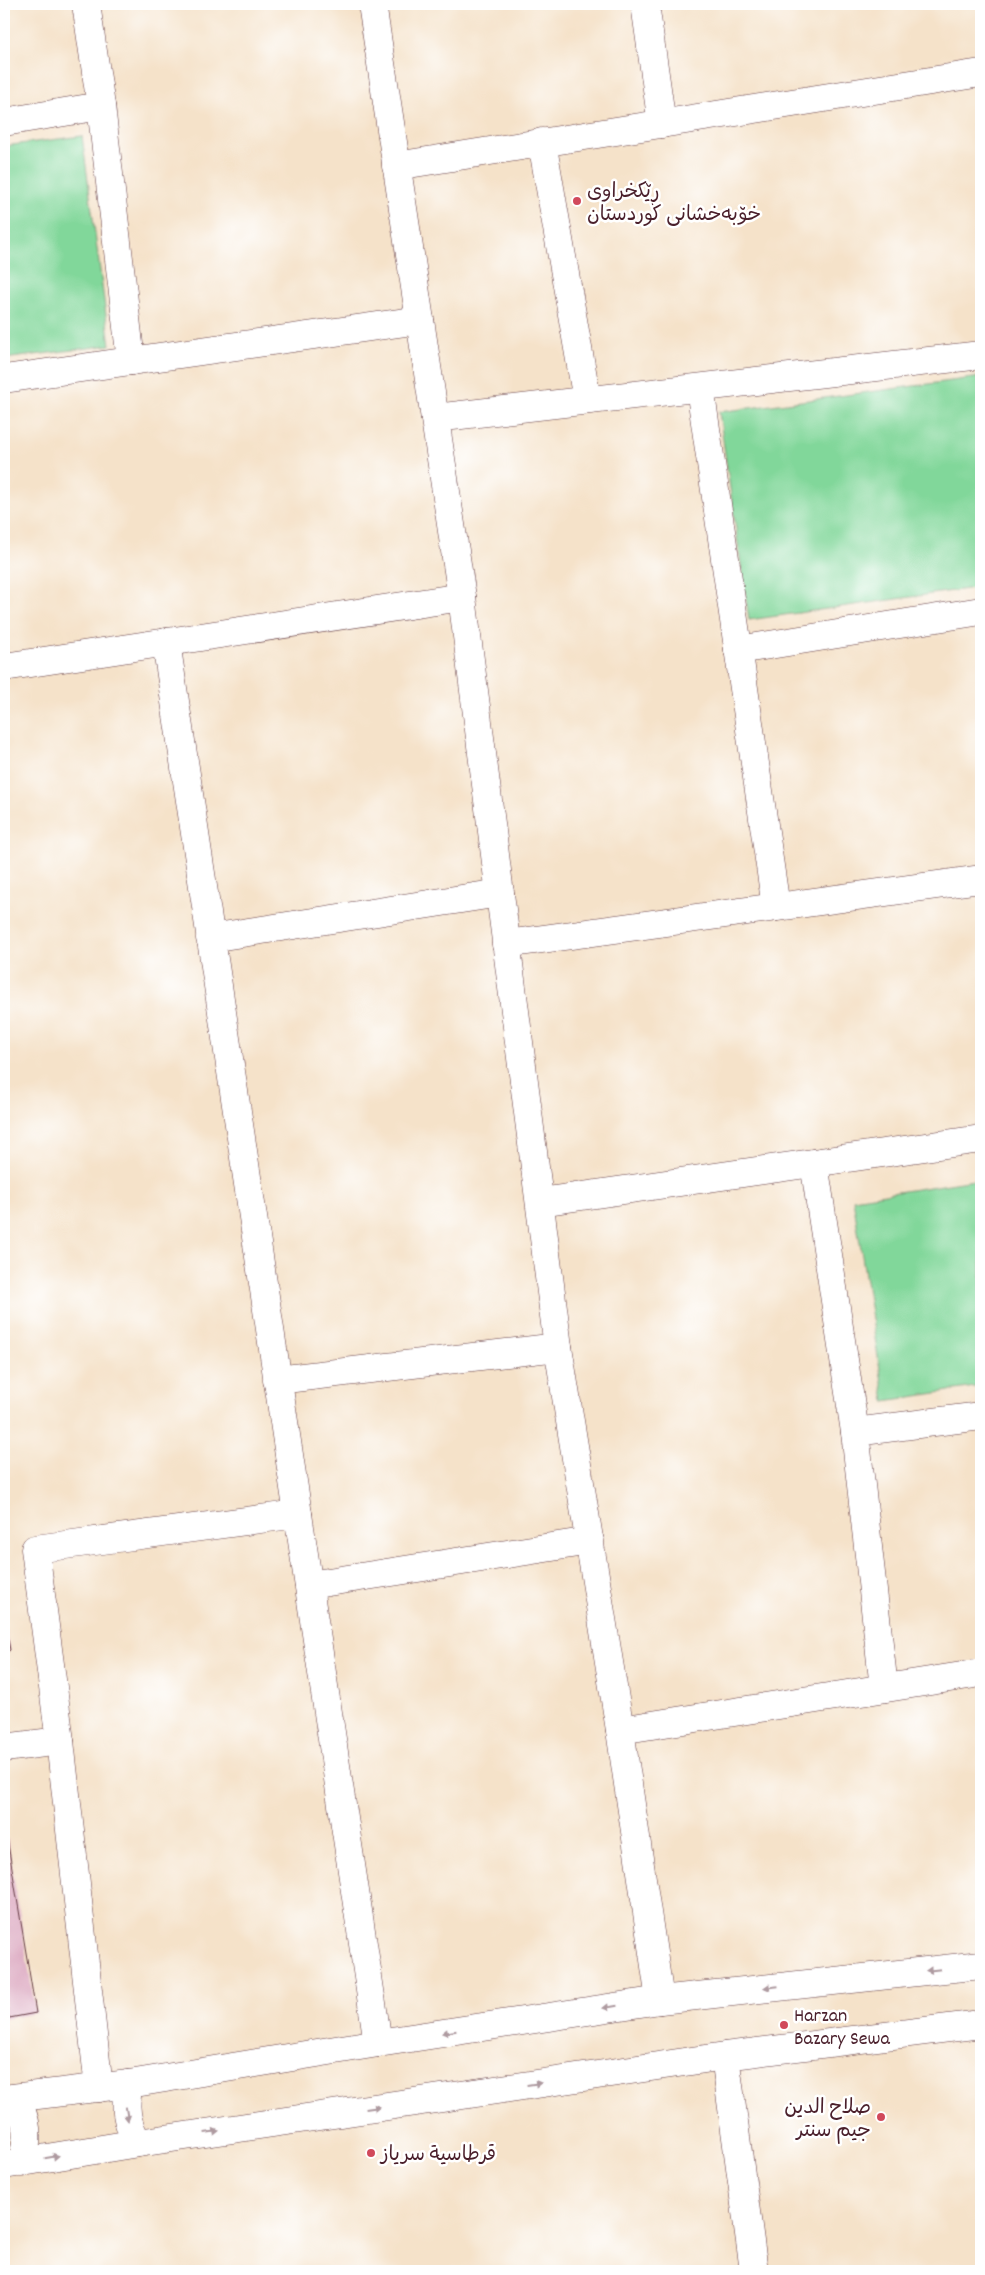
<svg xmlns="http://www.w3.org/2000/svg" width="985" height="2275" font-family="Dekko,'Playpen Sans Arabic',sans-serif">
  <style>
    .green { fill: #81d79a; stroke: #667b62 }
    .building { fill: #ddabc2 }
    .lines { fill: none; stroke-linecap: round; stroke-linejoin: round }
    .minor-casing { stroke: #643c43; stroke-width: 29 }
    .secondary-casing { stroke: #643c43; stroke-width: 29 }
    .minor { stroke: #fff; stroke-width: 28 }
    .secondary { stroke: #fff; stroke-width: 28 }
    .oneway { fill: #ae9aa0 }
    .poi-dot { fill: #d1495b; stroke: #fff; stroke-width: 2 }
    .labels { text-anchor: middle; stroke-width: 5; stroke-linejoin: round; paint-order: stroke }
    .poi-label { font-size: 20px; fill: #4a1f2b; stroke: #fff; text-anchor: start }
  </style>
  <rect width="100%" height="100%" fill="#fff"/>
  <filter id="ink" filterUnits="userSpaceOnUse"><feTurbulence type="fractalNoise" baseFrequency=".02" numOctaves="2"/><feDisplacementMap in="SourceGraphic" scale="10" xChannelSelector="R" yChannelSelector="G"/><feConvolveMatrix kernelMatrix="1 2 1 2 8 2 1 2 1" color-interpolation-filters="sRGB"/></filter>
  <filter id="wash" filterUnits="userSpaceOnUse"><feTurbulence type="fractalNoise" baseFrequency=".0096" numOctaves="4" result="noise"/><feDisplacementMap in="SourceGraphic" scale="20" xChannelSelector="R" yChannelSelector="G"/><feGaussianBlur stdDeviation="1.12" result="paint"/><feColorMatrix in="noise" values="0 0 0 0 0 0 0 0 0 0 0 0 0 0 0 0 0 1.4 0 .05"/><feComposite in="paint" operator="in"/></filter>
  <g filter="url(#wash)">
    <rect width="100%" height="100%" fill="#f5e2c9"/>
    <g class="green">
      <polygon points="82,136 110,345 4,359 4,146"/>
      <polygon points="981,377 981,587 749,620 719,412"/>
      <polygon points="981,1179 981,1386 885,1401 853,1199"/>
    </g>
    <g id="blocks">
      <g class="building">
        <polygon points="4,1618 10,1650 4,1655"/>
        <polygon points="5,1826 36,2013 4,2019 4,1827"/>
      </g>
    </g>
  </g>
  <g filter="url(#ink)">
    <use href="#blocks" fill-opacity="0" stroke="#643c43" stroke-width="1"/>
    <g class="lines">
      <defs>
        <g id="minor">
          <polyline points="86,4 101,106 131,361"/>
          <polyline points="372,4 462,597 558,1347 620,1730 660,2000"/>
          <polyline points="645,4 662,124"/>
          <polyline points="4,122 101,106"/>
          <polyline points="542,142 587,400"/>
          <polyline points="396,166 981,73"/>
          <polyline points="4,379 420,320"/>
          <polyline points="700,388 776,907"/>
          <polyline points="435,418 981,355"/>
          <polyline points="166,642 378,2043"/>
          <polyline points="738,650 981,611"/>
          <polyline points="4,667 462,597"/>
          <polyline points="210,938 500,893"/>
          <polyline points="506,944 981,879"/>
          <polyline points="814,1163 855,1432"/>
          <polyline points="540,1202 981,1139"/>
          <polyline points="277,1380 558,1347"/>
          <polyline points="309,1585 590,1541"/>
          <polyline points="884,1688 855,1432 981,1416"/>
          <polyline points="620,1730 981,1673"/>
          <polyline points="4,1748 60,1741"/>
          <polyline points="725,2056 754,2271"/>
          <polyline points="99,2088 60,1741 35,1549 298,1514"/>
        </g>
        <g id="secondary">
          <path d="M129,2084C124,2106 126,2123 138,2143"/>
          <path d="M15,2098C28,2120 30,2139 21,2163"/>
          <polyline points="4,2099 129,2084 378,2043 660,2000 981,1965"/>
          <polyline points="4,2165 138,2143 725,2056 981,2024"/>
        </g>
      </defs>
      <use href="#minor" class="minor-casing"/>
      <use href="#secondary" class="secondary-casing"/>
      <use href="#minor" class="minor"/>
      <use href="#secondary" class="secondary"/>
    </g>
    <defs><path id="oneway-solid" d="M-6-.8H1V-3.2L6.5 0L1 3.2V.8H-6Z" transform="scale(1.25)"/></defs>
    <g class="oneway">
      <use href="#oneway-solid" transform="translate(933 1970) rotate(174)"/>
      <use href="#oneway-solid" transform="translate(771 1987) rotate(174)"/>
      <use href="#oneway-solid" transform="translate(610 2007) rotate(171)"/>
      <use href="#oneway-solid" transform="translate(449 2032) rotate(171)"/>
      <use href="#oneway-solid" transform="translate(534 2084) rotate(-8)"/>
      <use href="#oneway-solid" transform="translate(373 2108) rotate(-8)"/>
      <use href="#oneway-solid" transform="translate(127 2114) rotate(81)"/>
      <use href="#oneway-solid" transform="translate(212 2132) rotate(-8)"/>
      <use href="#oneway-solid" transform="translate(52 2157) rotate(-10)"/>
    </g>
  </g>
  <g class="poi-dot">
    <circle cx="577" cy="201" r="5"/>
    <circle cx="784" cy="2025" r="5"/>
    <circle cx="881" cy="2117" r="5"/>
    <circle cx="371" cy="2153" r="5"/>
  </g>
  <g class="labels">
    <g class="poi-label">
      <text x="587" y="197">ڕێکخراوی<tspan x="587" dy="23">خۆبەخشانی کوردستان</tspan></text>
      <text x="794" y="2021">Harzan<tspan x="794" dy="23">Bazary Sewa</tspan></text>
      <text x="871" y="2113" text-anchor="end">صلاح الدين<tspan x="871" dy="23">جيم سنتر</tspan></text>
      <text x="381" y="2160">قرطاسية سرياز</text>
    </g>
  </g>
  <rect width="985" height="2275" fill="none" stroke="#fff" stroke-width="20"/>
</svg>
